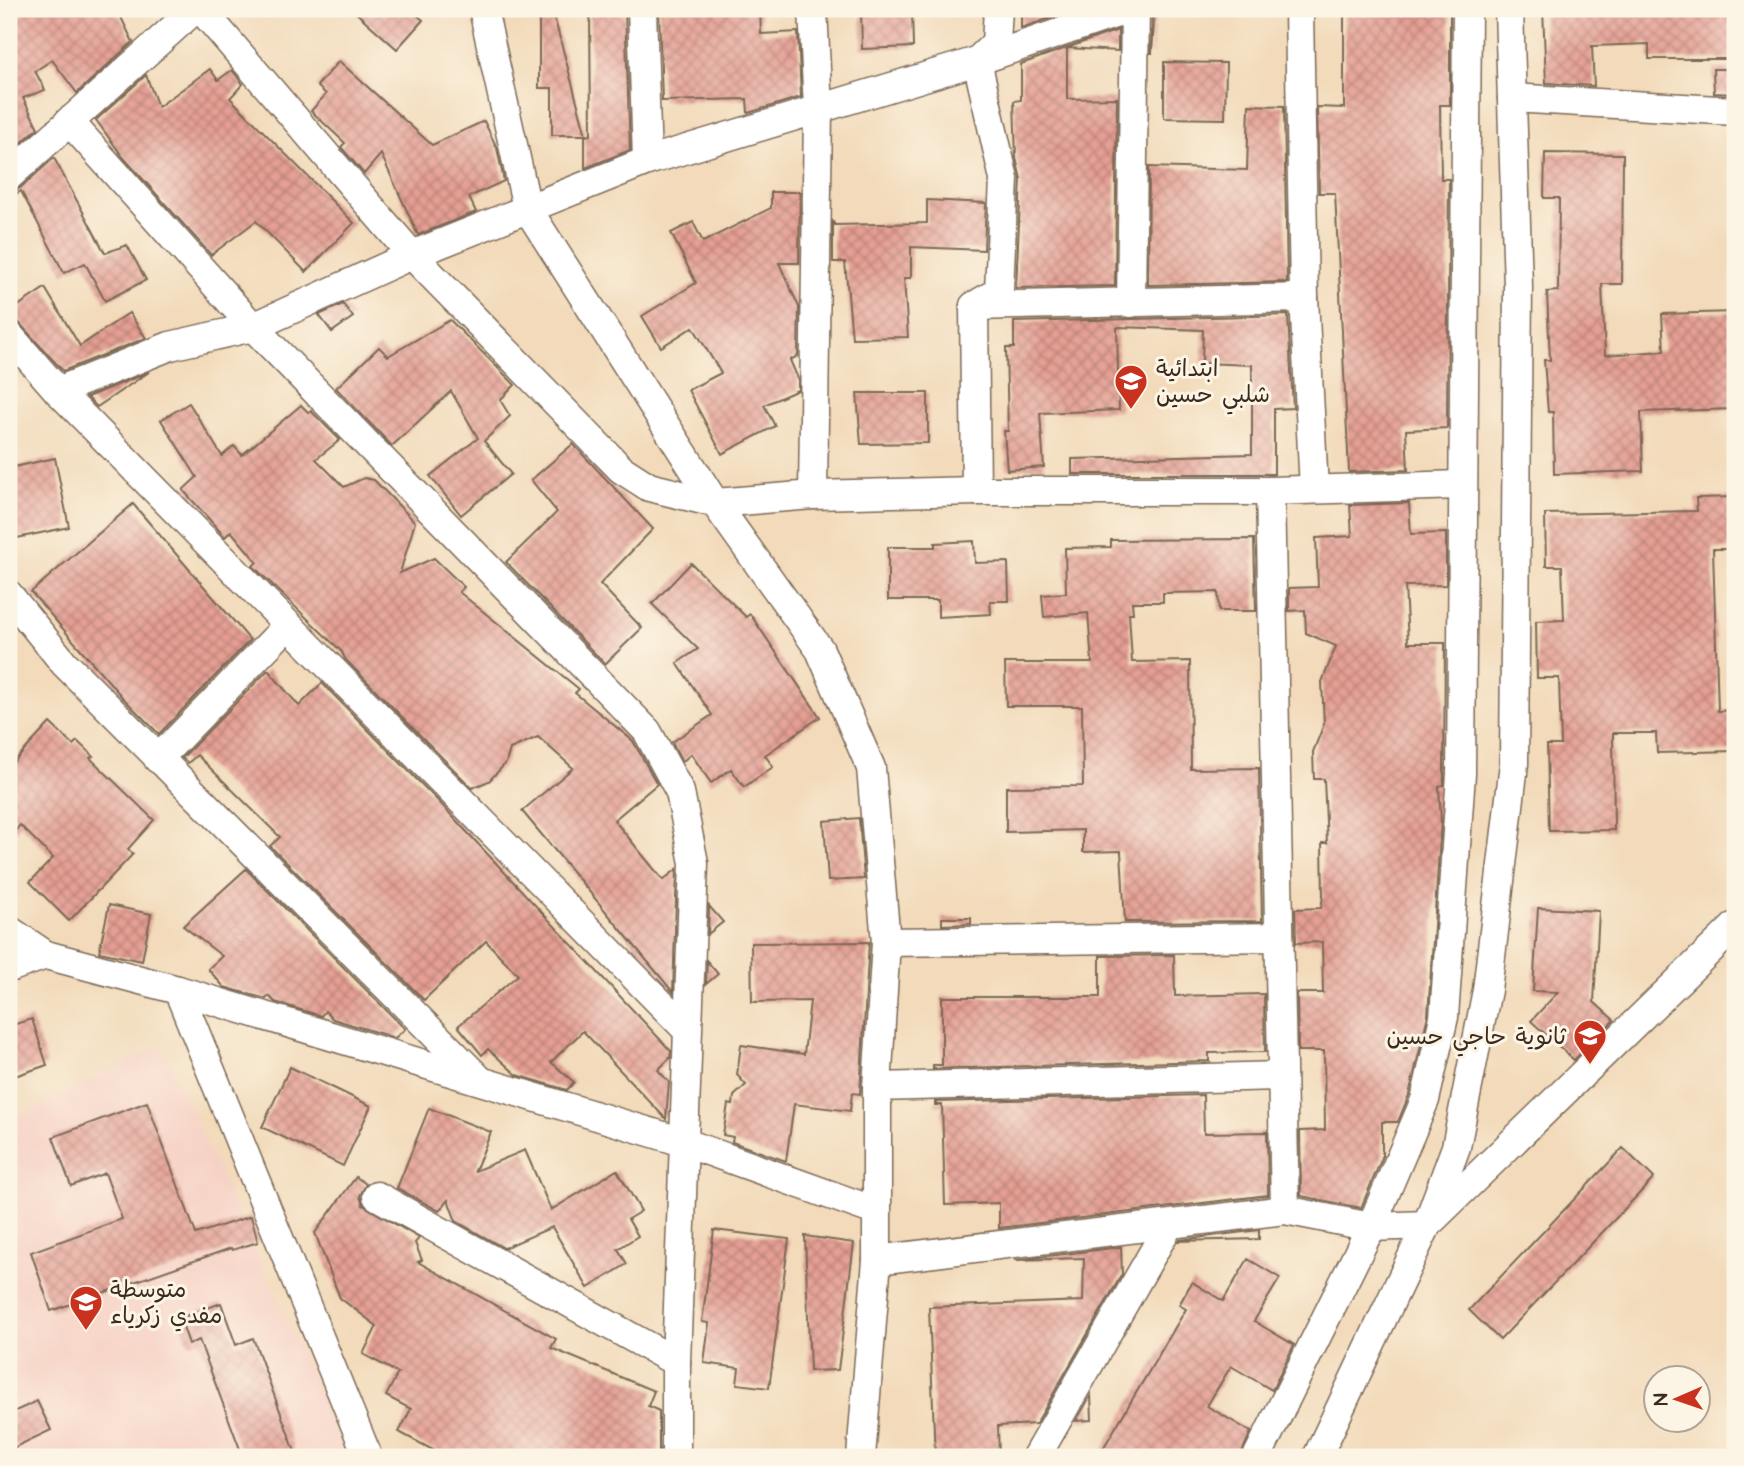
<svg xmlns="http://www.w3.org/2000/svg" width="1744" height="1466" font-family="'Architects Daughter','Playpen Sans Arabic',sans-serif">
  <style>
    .built { fill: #f6d1c5 }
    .building { fill: url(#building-cross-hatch) }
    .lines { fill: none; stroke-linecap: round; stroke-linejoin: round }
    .minor-casing { stroke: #7b6855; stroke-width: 31 }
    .minor { stroke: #fff; stroke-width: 28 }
    .labels { text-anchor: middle; stroke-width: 6; stroke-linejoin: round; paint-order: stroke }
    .poi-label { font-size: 23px; fill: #3b2a1e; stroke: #fcf5e5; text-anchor: start }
  </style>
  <defs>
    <pattern id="building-cross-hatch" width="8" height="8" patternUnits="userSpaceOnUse" patternTransform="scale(1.75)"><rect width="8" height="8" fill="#e59f94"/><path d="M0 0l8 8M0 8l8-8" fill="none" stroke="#bb8278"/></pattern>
  </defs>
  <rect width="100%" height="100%" fill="#fcf5e5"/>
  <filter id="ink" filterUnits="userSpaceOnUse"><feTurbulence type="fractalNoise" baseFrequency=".0143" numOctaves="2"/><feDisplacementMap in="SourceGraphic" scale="14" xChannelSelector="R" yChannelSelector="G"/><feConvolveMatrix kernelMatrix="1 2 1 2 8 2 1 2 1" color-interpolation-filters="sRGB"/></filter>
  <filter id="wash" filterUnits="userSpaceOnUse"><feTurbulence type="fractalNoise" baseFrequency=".00686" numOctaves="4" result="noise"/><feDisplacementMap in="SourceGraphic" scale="28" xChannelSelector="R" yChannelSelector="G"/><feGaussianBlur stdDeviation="1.57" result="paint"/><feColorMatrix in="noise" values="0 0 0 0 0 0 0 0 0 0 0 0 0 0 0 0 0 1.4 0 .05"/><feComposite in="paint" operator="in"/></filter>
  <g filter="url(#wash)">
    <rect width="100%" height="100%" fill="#f2daba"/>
    <polygon class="built" points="161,1045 349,1457 9,1457 9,1121"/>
    <g id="blocks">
      <g class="building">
        <polygon points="9,9 117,9 133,42 77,93 52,60 35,71 45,90 23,98 38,128 9,154"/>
        <polygon points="352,9 410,9 423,20 397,49"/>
        <polygon points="539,9 552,9 586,135 552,135 552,88 539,88"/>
        <polygon points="590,9 625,9 630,150 585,168 585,136 591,135"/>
        <polygon points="659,9 760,9 761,34 798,32 801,97 748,113 747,99 662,101"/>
        <polygon points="861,9 912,9 913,47 862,49"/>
        <polygon points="1021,9 1078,9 1021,28"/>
        <polygon points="1152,9 1155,9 1152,53 1151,53"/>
        <polygon points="1344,9 1450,9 1450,105 1440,105 1441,179 1449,179 1447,428 1406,430 1408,470 1349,472 1335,193 1319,193 1317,107 1344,108"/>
        <polygon points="1543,9 1732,9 1732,59 1649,59 1649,44 1592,46 1594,86 1546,83"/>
        <polygon points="1118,30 1118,51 1067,48 1067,99 1117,98 1115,286 1016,288 1021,179 1016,158 1014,101 1021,100 1021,64"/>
        <polygon points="339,61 432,145 484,121 497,148 504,181 469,197 476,212 418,235 381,154 364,174 341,147 345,143 311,111 326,94 317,86"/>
        <polygon points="1164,62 1226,63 1225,119 1164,118"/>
        <polygon points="210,69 218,80 232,70 243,84 230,98 354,223 306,272 256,221 211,255 123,157 96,120 146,75 158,107"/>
        <polygon points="1713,69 1735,69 1735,94 1714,93"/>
        <polygon points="1249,105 1284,106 1287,282 1148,285 1149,167 1247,170"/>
        <polygon points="1545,153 1623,154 1622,284 1602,284 1605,355 1664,351 1662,314 1735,312 1735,409 1641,412 1643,471 1554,474 1553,412 1548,412 1544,360 1550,360 1547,292 1558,291 1559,198 1544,198"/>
        <polygon points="54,158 105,253 127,245 146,280 105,301 85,263 64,273 21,191 9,197 9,192 20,188"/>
        <polygon points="771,192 800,192 799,263 779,263 799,307 798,356 790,360 798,379 798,390 764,405 775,426 722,454 688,390 721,373 693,327 661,347 642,316 696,283 671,233 693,222 703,242 771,208"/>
        <polygon points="927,200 986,203 984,250 911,247 911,278 904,278 908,337 852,338 845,262 833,262 833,222 835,225 927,223"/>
        <polygon points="45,288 80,346 129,313 146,338 63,371 9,312"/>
        <polygon points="343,304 353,317 332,332 319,315"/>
        <polygon points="1288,315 1293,408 1274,409 1274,474 1072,474 1072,459 1252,454 1252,365 1202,363 1203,330 1119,327 1117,328 1119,410 1040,413 1044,467 1007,470 1004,431 1008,431 1006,348 1014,348 1014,322"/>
        <polygon points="450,320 515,385 500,400 510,416 484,441 511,474 461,515 430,476 478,438 451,391 392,446 336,388 379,347 388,356"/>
        <polygon points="149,372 97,407 87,397"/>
        <polygon points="857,393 928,393 928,443 861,444"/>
        <polygon points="189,403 222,456 234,446 242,455 301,405 309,413 311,411 340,440 316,459 344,487 364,478 374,480 415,522 400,573 434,558 464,587 459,592 579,689 575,693 633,741 657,784 614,820 663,880 677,869 673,992 522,811 573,768 538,737 510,749 506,763 489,781 472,788 345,659 342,652 253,566 257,562 231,531 225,537 183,490 197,477 161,420"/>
        <polygon points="573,444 653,529 600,584 642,628 605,664 506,562 557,512 531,480"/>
        <polygon points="55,458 69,527 17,538 9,498 9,468"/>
        <polygon points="1735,497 1735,549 1713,549 1718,711 1735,710 1735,751 1657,753 1656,733 1613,733 1614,830 1549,831 1547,745 1561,745 1559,678 1537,678 1536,621 1564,620 1562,566 1546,566 1545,514 1697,511 1696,498"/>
        <polygon points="1409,503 1411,534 1446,533 1446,585 1405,586 1408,643 1445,643 1444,773 1444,785 1439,786 1441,822 1428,1015 1409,1095 1398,1122 1382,1122 1382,1158 1361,1208 1301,1196 1300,1131 1325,1130 1324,1051 1298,1051 1297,993 1323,993 1322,942 1296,943 1295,909 1321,908 1323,897 1322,843 1327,843 1324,779 1314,779 1313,752 1324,724 1322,682 1336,646 1306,633 1305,610 1289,611 1289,588 1318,587 1316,538 1352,536 1350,505"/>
        <polygon points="133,504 250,640 159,734 123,698 31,592"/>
        <polygon points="1254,539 1256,611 1219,611 1218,592 1163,593 1163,602 1132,602 1133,613 1129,613 1132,662 1190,661 1191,769 1259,768 1262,921 1125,922 1121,851 1083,852 1083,830 1006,832 1006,787 1083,786 1082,706 1006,706 1005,663 1092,663 1088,613 1044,617 1042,595 1066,593 1065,548 1111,547 1111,540"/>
        <polygon points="974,541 975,563 1008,562 1009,601 990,601 991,614 938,617 938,600 888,600 888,547 935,547 935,543"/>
        <polygon points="691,563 746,617 750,614 820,717 765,755 773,767 744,787 731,769 711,783 691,754 682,762 672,742 712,715 677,663 698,649 652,604"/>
        <polygon points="268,670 299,706 322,683 440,803 671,1051 670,1058 658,1070 669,1082 666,1119 583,1031 551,1062 574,1082 567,1090 517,1075 488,1049 482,1055 458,1026 518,975 486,941 424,1000 270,846 280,837 197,755 188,763 182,758"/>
        <polygon points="50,723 73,745 77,741 93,756 90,758 154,820 128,849 133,854 69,921 30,882 53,858 20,825 9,839 9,767"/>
        <polygon points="859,818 864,879 828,881 824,821"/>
        <polygon points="246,869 405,1029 395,1038 333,1019 325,1011 321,1016 275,1002 269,996 266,999 224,987 208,969 222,956 183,926"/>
        <polygon points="109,905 151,914 142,961 99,952"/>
        <polygon points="709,906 723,922 708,934"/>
        <polygon points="1538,908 1599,911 1594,1002 1614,1020 1574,1060 1531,1021 1558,992 1533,991"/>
        <polygon points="942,918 971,918 971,924 942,925"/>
        <polygon points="869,942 860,1094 852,1093 850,1111 794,1104 786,1161 732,1142 733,1137 723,1135 728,1104 733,1105 734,1096 746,1085 737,1075 741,1045 804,1054 810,1001 752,1002 751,943"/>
        <polygon points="1174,955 1175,996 1264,994 1265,1052 1209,1053 1209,1061 933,1069 933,1065 942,1065 942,997 1100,997 1100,956"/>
        <polygon points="707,961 718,974 706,984"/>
        <polygon points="32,1019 47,1065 9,1078 9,1026"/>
        <polygon points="290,1067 371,1106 343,1166 262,1127"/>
        <polygon points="1203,1095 1204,1133 1267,1132 1268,1195 999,1228 999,1203 945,1205 942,1105 935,1105 935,1102"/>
        <polygon points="147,1102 196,1234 251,1216 258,1242 232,1250 231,1248 51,1311 31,1252 122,1219 105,1173 71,1186 53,1137"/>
        <polygon points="429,1108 491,1132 475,1171 525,1150 551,1210 617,1170 641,1211 628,1219 638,1236 618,1249 627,1264 588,1288 552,1227 504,1248 456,1221 448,1200 439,1211 397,1188"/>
        <polygon points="1623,1148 1654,1178 1500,1340 1469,1310"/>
        <polygon points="356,1177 366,1184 360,1196 363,1205 419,1238 415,1243 422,1260 418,1262 556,1339 551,1348 654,1391 648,1406 659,1411 659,1457 446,1457 399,1432 411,1409 386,1396 398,1373 363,1354 377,1326 340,1298 315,1233"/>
        <polygon points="714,1230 789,1239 769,1388 737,1384 739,1368 704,1363 709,1323 702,1322"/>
        <polygon points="1259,1230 1259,1239 1179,1241 1180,1240"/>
        <polygon points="805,1236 854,1243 838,1370 810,1371"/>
        <polygon points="1121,1247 1122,1274 1036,1424 998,1426 999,1457 935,1457 929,1307 1083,1301 1084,1258 1015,1260"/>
        <polygon points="1248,1259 1280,1278 1254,1321 1294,1345 1272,1390 1231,1366 1207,1406 1251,1432 1240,1457 1098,1457 1186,1309 1179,1305 1192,1282 1223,1301"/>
        <polygon points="221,1303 236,1345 253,1338 297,1457 243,1457 199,1340 189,1344 180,1318"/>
        <polygon points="1091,1395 1092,1420 1076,1421"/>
        <polygon points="37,1401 51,1430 9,1450 9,1414"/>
      </g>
    </g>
  </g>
  <g filter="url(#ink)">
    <use href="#blocks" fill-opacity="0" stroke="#7b6855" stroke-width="2"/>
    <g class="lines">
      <defs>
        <g id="minor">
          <polyline points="201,9 412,255 621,469 649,487 715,503 813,495 976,491 1270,491 1461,485"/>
          <polyline points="483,9 527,208 715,503 820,650 871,768 886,942 877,1087 877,1260 861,1457"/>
          <polyline points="642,9 647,161"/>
          <polyline points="1299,9 1304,298 1314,489"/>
          <polyline points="1512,98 1735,111"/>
          <polyline points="69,121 253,327 647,731 680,792 694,863 676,1362 676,1457"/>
          <polyline points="9,176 195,9"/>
          <polyline points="1131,303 1135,9"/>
          <polyline points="974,306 1304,298"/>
          <polyline points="9,335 58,391 687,1030"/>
          <polyline points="58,391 170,346 253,327 412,255 647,161 977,61 1129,9"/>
          <polyline points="976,491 974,306 999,291 1004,179 977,61 996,43 998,9"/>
          <polyline points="1270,491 1285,1210"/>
          <polyline points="813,495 818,109 813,9"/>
          <polyline points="9,595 64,663 477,1077"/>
          <polyline points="158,759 288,625"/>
          <polyline points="9,930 46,955 178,990 683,1142 875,1211"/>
          <polyline points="886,942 1279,937"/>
          <polyline points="9,968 46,955"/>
          <polyline points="178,990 368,1457"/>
          <polyline points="877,1087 1282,1076"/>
          <polyline points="377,1196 676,1362"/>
          <polyline points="877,1260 1285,1210 1371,1227 1427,1225 1735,926"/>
          <polyline points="1036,1457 1169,1225"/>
          <polyline points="1257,1457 1371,1227 1425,1100 1444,1017 1461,774 1467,9"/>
          <polyline points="1317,1457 1427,1225 1456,1147 1487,990 1514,764 1518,286 1509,9"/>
        </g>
      </defs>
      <use href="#minor" class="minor-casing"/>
      <use href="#minor" class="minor"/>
    </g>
  </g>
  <defs>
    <symbol id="school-pin" viewBox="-11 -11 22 30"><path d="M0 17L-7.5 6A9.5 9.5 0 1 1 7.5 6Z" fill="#c8321e" stroke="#fcf5e5"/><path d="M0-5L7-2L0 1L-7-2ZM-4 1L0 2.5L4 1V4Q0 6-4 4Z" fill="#fff"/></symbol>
  </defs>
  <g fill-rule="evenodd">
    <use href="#school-pin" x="1112" y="362" width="38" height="52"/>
    <use href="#school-pin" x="1571" y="1017" width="38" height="52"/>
    <use href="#school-pin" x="67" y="1283" width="38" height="52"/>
  </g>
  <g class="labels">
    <g class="poi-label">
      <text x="1156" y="376">ابتدائية<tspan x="1156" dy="26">شلبي حسين</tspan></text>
      <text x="1566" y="1044" text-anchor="end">ثانوية حاجي حسين</text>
      <text x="110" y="1297">متوسطة<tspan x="110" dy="26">مفدي زكرياء</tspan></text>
    </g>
  </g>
  <rect width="1744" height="1466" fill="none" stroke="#fcf5e5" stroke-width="35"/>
  <g transform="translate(1677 1399) rotate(268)"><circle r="33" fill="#fcf5e5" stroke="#afa495" stroke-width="2"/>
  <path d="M0-5L12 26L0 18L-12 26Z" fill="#c8321e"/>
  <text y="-10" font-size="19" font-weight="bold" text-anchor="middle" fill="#3b2a1e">N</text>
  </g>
</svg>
